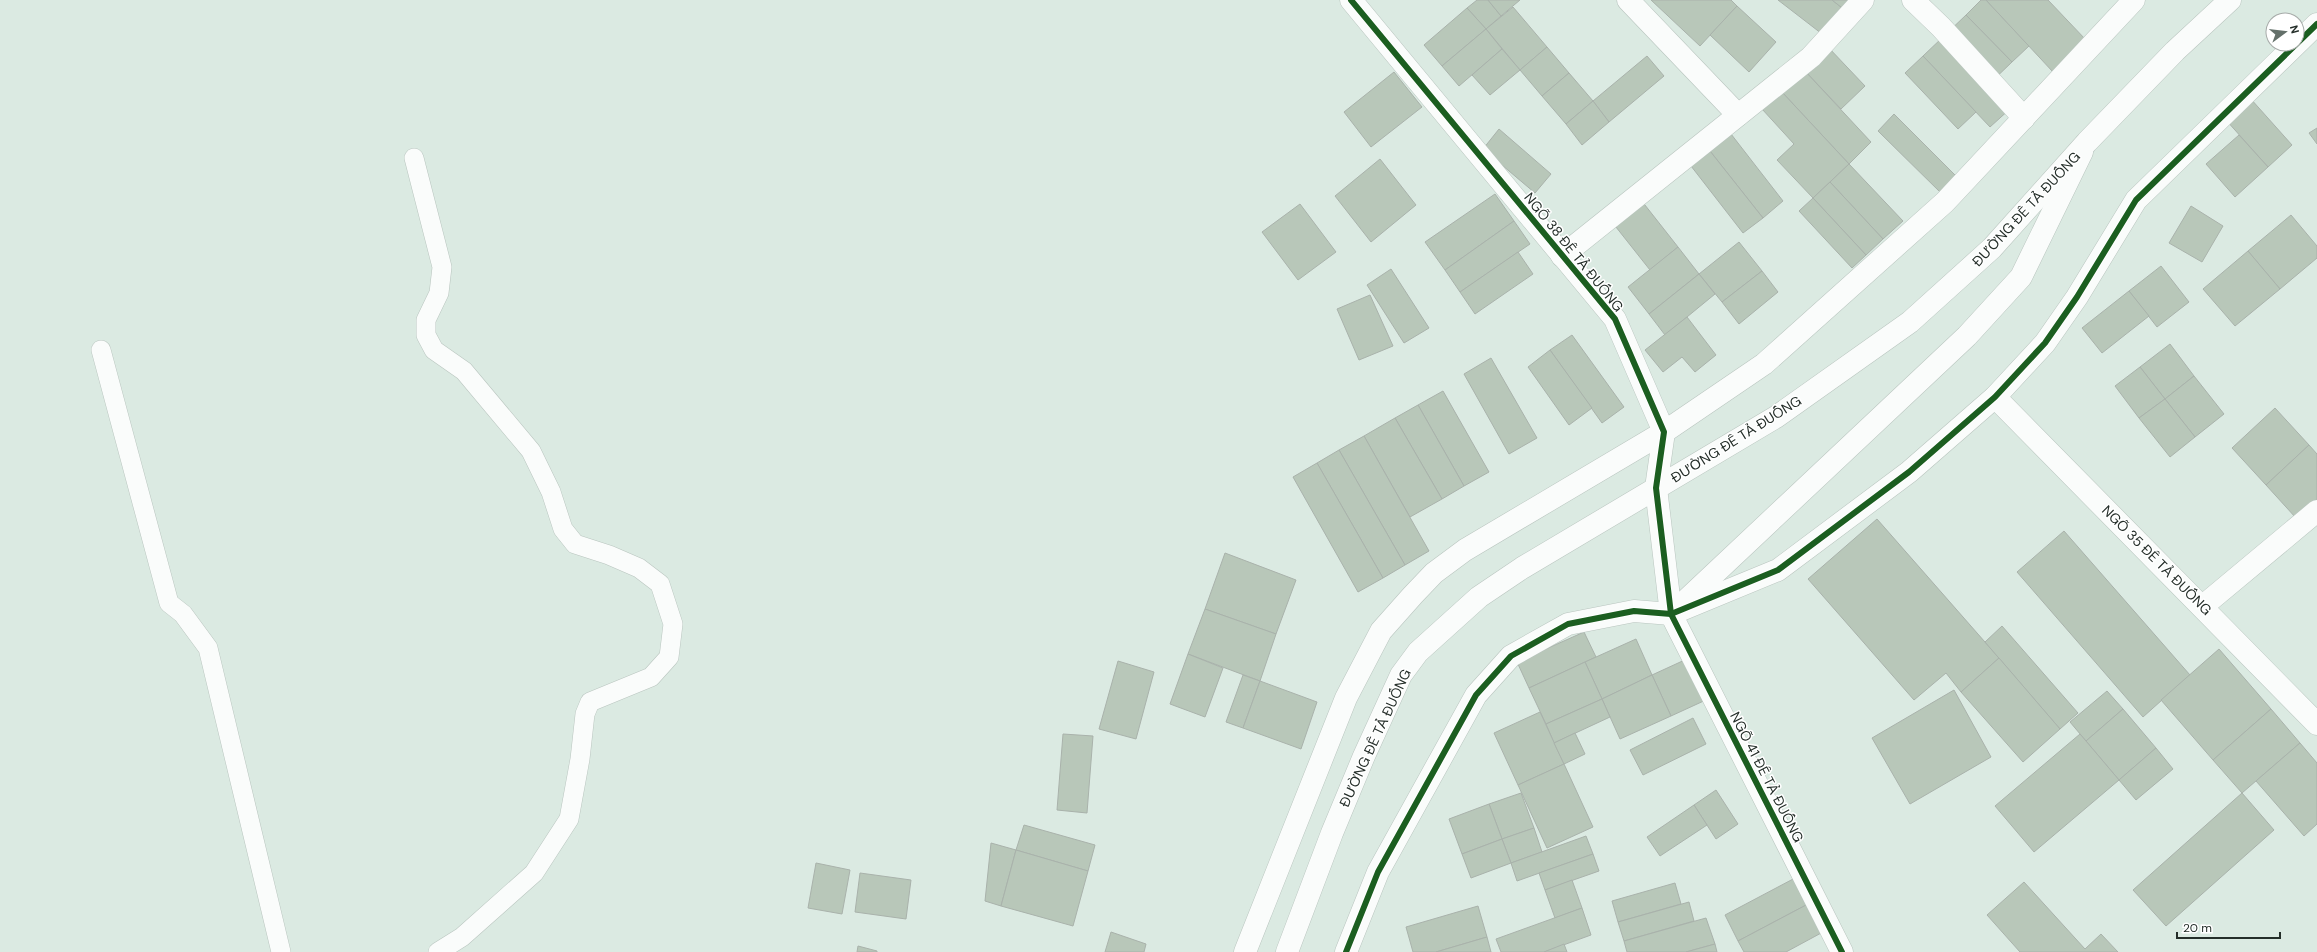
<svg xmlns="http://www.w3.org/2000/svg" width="2317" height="952" font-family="'DM Sans',sans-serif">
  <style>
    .building { fill: #b8c7b9; stroke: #a9b2ab }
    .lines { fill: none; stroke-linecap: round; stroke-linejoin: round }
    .service-casing { stroke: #b9c5bf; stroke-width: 20 }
    .minor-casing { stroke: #b9c5bf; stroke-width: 23 }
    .primary-casing { stroke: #b9c5bf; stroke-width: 23 }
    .service { stroke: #fafcfb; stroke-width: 19 }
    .minor { stroke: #fafcfb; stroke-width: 22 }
    .primary { stroke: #fafcfb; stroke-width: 22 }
    .cycleway-casing { stroke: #fff; stroke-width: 8 }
    .cycleway { stroke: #1b5e20; stroke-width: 6 }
    .labels { text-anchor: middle; stroke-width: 3; stroke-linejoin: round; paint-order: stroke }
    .street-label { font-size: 14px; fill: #242e29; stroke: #fff }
  </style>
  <rect width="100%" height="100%" fill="#dbeae2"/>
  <g class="building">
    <polygon points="1477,0 1488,0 1501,16 1486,29 1467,8"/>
    <polygon points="1488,0 1520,0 1501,16"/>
    <polygon points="1651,0 1731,0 1737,6 1700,46"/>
    <polygon points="1778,0 1832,0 1846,11 1826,37"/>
    <polygon points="1832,0 1854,0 1846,11"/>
    <polygon points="1981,0 1986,0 2029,46 2012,62 1966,15"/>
    <polygon points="1986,0 2048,0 2086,40 2053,72"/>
    <polygon points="1737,6 1776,42 1749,72 1710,35"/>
    <polygon points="1513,7 1547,47 1520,70 1486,29"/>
    <polygon points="1467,8 1486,29 1442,66 1424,45"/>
    <polygon points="1966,15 2012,62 1988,85 1943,37"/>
    <polygon points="1486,29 1502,49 1459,86 1442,66"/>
    <polygon points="1943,37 2011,108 1990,127 1923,56"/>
    <polygon points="1547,47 1569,73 1542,96 1520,70"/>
    <polygon points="1828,47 1865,86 1841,109 1804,70"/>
    <polygon points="1502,49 1520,70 1490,95 1472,75"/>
    <polygon points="1647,56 1664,76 1609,122 1593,101"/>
    <polygon points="1923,56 1976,112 1958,129 1905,73"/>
    <polygon points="1804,70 1871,142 1849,164 1781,91"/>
    <polygon points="1394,72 1422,107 1371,147 1344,112"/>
    <polygon points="1569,73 1593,101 1566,124 1542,96"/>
    <polygon points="1781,91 1849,164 1813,198 1777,160 1794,144 1762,109"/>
    <polygon points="2250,98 2292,145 2268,167 2226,120"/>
    <polygon points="1593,101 1609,122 1582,145 1566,124"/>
    <polygon points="1894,114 1957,177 1941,193 1878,131"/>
    <polygon points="2317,128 2317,144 2309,133"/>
    <polygon points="1499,129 1551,174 1535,193 1483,149"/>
    <polygon points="1731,134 1783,201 1763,218 1710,151"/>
    <polygon points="2239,135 2268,167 2235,197 2206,164"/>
    <polygon points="1710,151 1763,218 1743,233 1691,166"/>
    <polygon points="1380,159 1416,205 1371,242 1335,196"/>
    <polygon points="1849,164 1903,221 1883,239 1830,182"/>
    <polygon points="1830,182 1883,239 1866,255 1813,198"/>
    <polygon points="1495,194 1514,221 1445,270 1425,242"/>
    <polygon points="1813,198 1866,255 1852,268 1799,211"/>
    <polygon points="1641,200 1678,247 1650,270 1612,222"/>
    <polygon points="1300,204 1336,252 1298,280 1262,232"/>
    <polygon points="2191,206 2223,226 2202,262 2169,243"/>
    <polygon points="2291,215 2317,246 2317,258 2280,289 2248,251"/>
    <polygon points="1514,221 1530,244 1460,292 1445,270"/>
    <polygon points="1739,242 1762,271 1722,302 1699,274"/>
    <polygon points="1678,247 1699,274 1649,314 1628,287"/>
    <polygon points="2248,251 2280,289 2235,326 2203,289"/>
    <polygon points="1518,252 1533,274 1475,314 1460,292"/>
    <polygon points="2161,266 2189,302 2157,327 2129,291"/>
    <polygon points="1391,269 1429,328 1404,343 1367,285"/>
    <polygon points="1762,271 1778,292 1739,324 1722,302"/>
    <polygon points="1699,274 1715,294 1665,335 1649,314"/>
    <polygon points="2129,291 2149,316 2102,353 2082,328"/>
    <polygon points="1370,295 1393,346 1359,360 1337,309"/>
    <polygon points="1687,317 1716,355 1695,372 1682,357 1663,372 1645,350"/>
    <polygon points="1572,335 1624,407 1602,423 1550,350"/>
    <polygon points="2170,344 2194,376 2165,399 2140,367"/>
    <polygon points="1550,350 1592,408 1569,425 1528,367"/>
    <polygon points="1491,358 1537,438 1509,454 1464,374"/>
    <polygon points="2140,367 2165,399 2139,418 2115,386"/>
    <polygon points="2194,376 2224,414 2195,437 2165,399"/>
    <polygon points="1443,391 1489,472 1464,486 1418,405"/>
    <polygon points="2165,399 2195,437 2170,457 2139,418"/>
    <polygon points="1418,405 1464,486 1442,499 1395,418"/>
    <polygon points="2275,408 2309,445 2266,485 2232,448"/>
    <polygon points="1395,418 1442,499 1410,517 1364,436"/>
    <polygon points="1364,436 1429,551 1405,565 1339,450"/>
    <polygon points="2309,445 2317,454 2317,499 2296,518 2266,485"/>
    <polygon points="1339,450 1405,565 1383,578 1317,463"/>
    <polygon points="1317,463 1383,578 1358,592 1293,477"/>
    <polygon points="1877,519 1999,658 1961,692 1946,673 1914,700 1808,579"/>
    <polygon points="2064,531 2190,675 2143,717 2017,572"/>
    <polygon points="1225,553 1296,580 1276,634 1205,609"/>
    <polygon points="1205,609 1276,634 1260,681 1188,654"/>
    <polygon points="2002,626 2078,713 2060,729 1985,642"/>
    <polygon points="1584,632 1596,657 1529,688 1517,662"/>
    <polygon points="1636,639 1652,675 1602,699 1585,662"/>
    <polygon points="2219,649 2271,709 2213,760 2161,700"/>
    <polygon points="1188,654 1223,668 1205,717 1170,704"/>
    <polygon points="1689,658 1708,699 1671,716 1652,675"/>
    <polygon points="1999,658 2060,729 2023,762 1961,692"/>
    <polygon points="1118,661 1154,672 1136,739 1099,729"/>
    <polygon points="1585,662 1602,699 1546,724 1529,688"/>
    <polygon points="1243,675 1260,681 1243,728 1226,722"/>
    <polygon points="1652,675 1671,716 1620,739 1602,699"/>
    <polygon points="1260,681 1317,702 1301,749 1243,728"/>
    <polygon points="1954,690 1991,757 1910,804 1872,738"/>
    <polygon points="2107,691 2123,709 2086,741 2070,722"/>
    <polygon points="1602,699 1610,717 1554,743 1546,724"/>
    <polygon points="2123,709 2156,748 2119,780 2086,741"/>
    <polygon points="2271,709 2300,743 2242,793 2213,760"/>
    <polygon points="1540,712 1564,764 1518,785 1494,733"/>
    <polygon points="1693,718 1706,744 1643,775 1630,750"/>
    <polygon points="1575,733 1585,754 1564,764 1554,743"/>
    <polygon points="1063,734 1093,736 1087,813 1057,810"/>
    <polygon points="2080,734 2119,780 2034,852 1995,806"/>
    <polygon points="2300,743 2317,763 2317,824 2304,836 2256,781"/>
    <polygon points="2156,748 2173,769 2136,800 2119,780"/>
    <polygon points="1564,764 1593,827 1547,848 1518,785"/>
    <polygon points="1716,790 1738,824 1716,839 1694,805"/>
    <polygon points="1521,793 1534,828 1502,839 1489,804"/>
    <polygon points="2242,793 2274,830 2166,926 2133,890"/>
    <polygon points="1489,804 1502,839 1462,854 1449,819"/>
    <polygon points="1694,805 1707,825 1660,856 1647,837"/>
    <polygon points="1024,825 1095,845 1088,871 1016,850"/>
    <polygon points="1534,828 1542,852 1511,863 1502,839"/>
    <polygon points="1586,836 1593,854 1517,881 1511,863"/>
    <polygon points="1502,839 1511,863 1471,878 1462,854"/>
    <polygon points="991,843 1016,850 1001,906 985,901"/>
    <polygon points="1016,850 1088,871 1073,926 1001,906"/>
    <polygon points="1593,854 1599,871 1545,890 1539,873"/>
    <polygon points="816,863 850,870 842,914 808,908"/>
    <polygon points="860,873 911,880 906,919 855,912"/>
    <polygon points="1795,878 1808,904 1738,941 1725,915"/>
    <polygon points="1572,880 1582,908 1555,918 1545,890"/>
    <polygon points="2024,882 2085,949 2101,934 2118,952 2020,952 1987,915"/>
    <polygon points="1675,883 1681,904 1618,922 1612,901"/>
    <polygon points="1689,902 1694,921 1624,941 1618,922"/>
    <polygon points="1808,904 1823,932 1786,952 1744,952 1738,941"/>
    <polygon points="1478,906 1487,937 1436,952 1413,952 1406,927"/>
    <polygon points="1582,908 1591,935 1544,952 1501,952 1496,939"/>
    <polygon points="1706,918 1715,944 1686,952 1627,952 1624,941"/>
    <polygon points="1111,932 1146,944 1144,952 1105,952"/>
    <polygon points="1487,937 1491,952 1436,952"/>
    <polygon points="1564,944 1567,952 1544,952"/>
    <polygon points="1715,944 1717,952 1686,952"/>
    <polygon points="858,946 877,951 877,952 857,952"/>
  </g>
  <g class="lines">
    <defs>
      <g id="service">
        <polyline points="414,158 442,267 439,293 426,320 426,335 434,350 464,371 531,451 551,492 563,529 575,544 609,555 639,568 660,584 673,624 669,657 651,677 590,702 585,714 580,759 569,819 534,873 462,937 438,952"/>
        <polyline points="101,350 169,603 183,614 208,648 281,952"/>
      </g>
      <g id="minor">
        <polyline points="1351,0 1615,319 1664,432 1656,488 1671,614 1842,952"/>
        <polyline points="1628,0 1738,115"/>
        <polyline points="1913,0 1941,27 2024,118"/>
        <polyline points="1562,256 1811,57 1863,0"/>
        <polyline points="1995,397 2317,724"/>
        <polyline points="1681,605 1967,336 2021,277 2082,152"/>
        <polyline points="2203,606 2317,511"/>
        <polyline points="1245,952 1346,698 1381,631 1413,595 1434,573 1465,550 1664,432 1764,364 1945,202 2134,0"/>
        <polyline points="1346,952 1378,872 1476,695 1511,656 1568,624 1634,611 1671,614 1778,570 1909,472 1995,397 2045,343 2077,297 2136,200 2317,24"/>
      </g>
      <polyline id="primary" points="1287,952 1332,833 1364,756 1401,675 1418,652 1479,597 1522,568 1776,417 1910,322 1992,248 2087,142 2175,51 2230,0"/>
    </defs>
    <use href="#service" class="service-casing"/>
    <use href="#minor" class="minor-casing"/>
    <use href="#primary" class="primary-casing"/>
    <use href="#service" class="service"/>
    <use href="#minor" class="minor"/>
    <use href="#primary" class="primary"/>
    <defs>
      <g id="cycleway">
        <polyline points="1351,0 1615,319 1664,432 1656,488 1671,614 1842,952"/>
        <polyline points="1346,952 1378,872 1476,695 1511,656 1568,624 1634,611 1671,614 1778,570 1909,472 1995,397 2045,343 2077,297 2136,200 2317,24"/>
      </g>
    </defs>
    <use href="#cycleway" class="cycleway-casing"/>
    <use href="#cycleway" class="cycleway"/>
  </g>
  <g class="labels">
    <g class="street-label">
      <text transform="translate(2026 209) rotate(-47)" y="5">ĐƯỜNG ĐÊ TẢ ĐUỐNG</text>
      <text transform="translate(1574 252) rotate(51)" y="5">NGÕ 38 ĐÊ TẢ ĐUỐNG</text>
      <text transform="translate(1736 439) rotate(-32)" y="5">ĐƯỜNG ĐÊ TẢ ĐUỐNG</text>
      <text transform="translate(2157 560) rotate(45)" y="5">NGÕ 35 ĐÊ TẢ ĐUỐNG</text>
      <text transform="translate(1375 738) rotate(-65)" y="5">ĐƯỜNG ĐÊ TẢ ĐUỐNG</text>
      <text transform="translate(1767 777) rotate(63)" y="5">NGÕ 41 ĐÊ TẢ ĐUỐNG</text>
    </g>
  </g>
  <g transform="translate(2285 32) rotate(75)"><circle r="19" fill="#ffffff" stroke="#a7aba9"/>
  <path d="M0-3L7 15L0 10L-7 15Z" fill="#64706a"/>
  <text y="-6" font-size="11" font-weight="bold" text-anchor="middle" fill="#242e29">N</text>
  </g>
  <path d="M2177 932v6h103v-6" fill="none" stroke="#242e29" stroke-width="2"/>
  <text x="2183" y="932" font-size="12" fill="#242e29" stroke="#ffffff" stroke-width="3" paint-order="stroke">20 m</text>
</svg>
